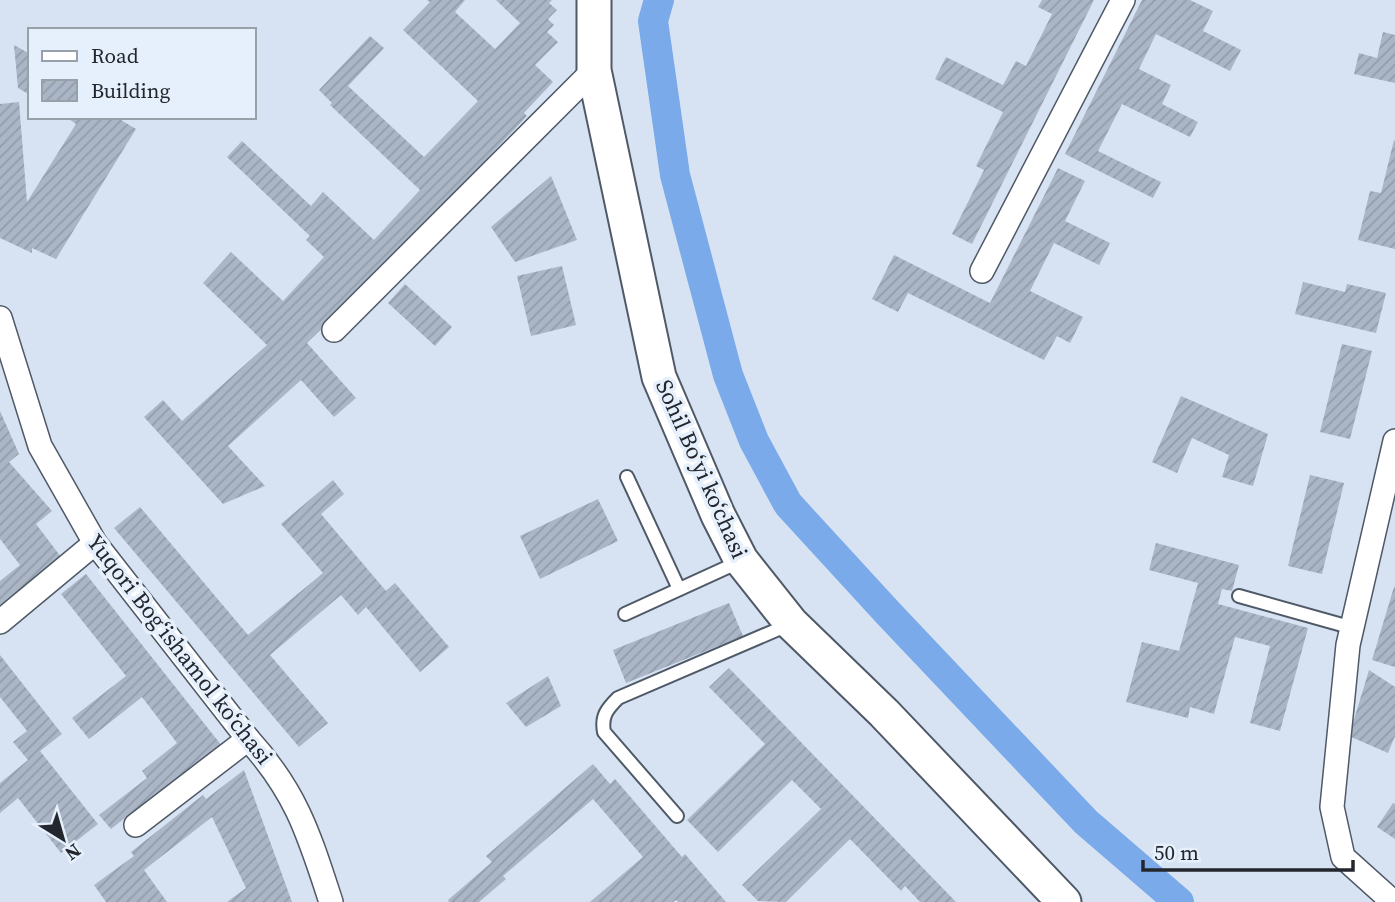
<svg xmlns="http://www.w3.org/2000/svg" width="1395" height="902" font-family="'Source Serif 4',serif">
  <style>
    .lines { fill: none; stroke-linecap: round; stroke-linejoin: round }
    .canal { stroke: #7aaae9; stroke-width: 30 }
    .building { fill: url(#building-hatch) }
    .lane-casing { stroke: #4f5967; stroke-width: 16 }
    .street-casing { stroke: #4f5967; stroke-width: 26 }
    .secondary-casing { stroke: #4f5967; stroke-width: 37 }
    .lane { stroke: #fff; stroke-width: 12 }
    .street { stroke: #fff; stroke-width: 23 }
    .secondary { stroke: #fff; stroke-width: 33 }
    .labels { text-anchor: middle; stroke-width: 7; stroke-linejoin: round; paint-order: stroke }
    .street-label { font-size: 23px; fill: #23272d; stroke: #e6f0fd }
  </style>
  <defs>
    <pattern id="building-hatch" width="6" height="6" patternUnits="userSpaceOnUse" patternTransform="scale(1.75)"><rect width="6" height="6" fill="#aab6c6"/><path d="M-1 1l2-2M0 6l6-6M5 7l2-2" fill="none" stroke="#929caa"/></pattern>
  </defs>
  <rect width="100%" height="100%" fill="#d7e3f3"/>
  <g class="lines">
    <polyline class="canal" points="659,0 653,21 675,175 728,375 754,441 788,504 888,613 1086,822 1179,902"/>
  </g>
  <g class="building">
    <polygon points="427,0 465,0 455,12 495,49 520,23 496,0 552,0 549,3 557,10 548,19 554,25 547,32 558,42 535,65 553,82 524,113 527,116 377,275 307,343 356,398 334,417 301,380 228,446 265,486 223,504 144,417 163,400 182,421 267,345 203,283 231,252 283,301 324,257 306,240 310,236 227,157 242,141 311,206 323,192 374,240 420,190 330,105 332,103 319,90 370,36 384,48 348,86 424,157 478,101 403,30 430,2"/>
    <polygon points="1042,0 1094,0 972,244 952,234 984,170 976,166 1003,112 935,79 946,57 1003,85 1016,61 1026,66 1052,14 1038,7"/>
    <polygon points="1142,0 1190,0 1213,11 1203,31 1241,50 1230,71 1156,34 1139,69 1171,85 1162,104 1198,122 1190,137 1122,104 1098,151 1161,182 1153,198 1065,154"/>
    <polygon points="1383,32 1395,35 1395,83 1354,74 1359,53 1377,58"/>
    <polygon points="14,45 30,54 30,95 18,88"/>
    <polygon points="19,102 27,202 76,124 66,117 116,117 136,129 56,259 32,248 32,253 0,238 0,104"/>
    <polygon points="1394,140 1395,141 1395,249 1358,240 1370,191 1381,193"/>
    <polygon points="1058,168 1085,181 1065,221 1110,243 1099,265 1054,243 1030,291 1083,317 1070,343 1057,336 1044,360 908,293 898,312 872,299 894,255 990,303"/>
    <polygon points="551,176 577,240 515,262 491,227"/>
    <polygon points="562,266 576,325 531,336 517,276"/>
    <polygon points="1303,282 1345,292 1347,284 1386,293 1376,333 1295,314"/>
    <polygon points="405,284 452,327 435,346 388,303"/>
    <polygon points="1342,344 1372,351 1350,439 1320,432"/>
    <polygon points="1181,396 1268,434 1253,486 1222,477 1229,455 1192,438 1177,473 1152,462"/>
    <polygon points="0,411 19,454 9,462 52,511 36,524 61,557 0,605 0,581 20,565 0,539"/>
    <polygon points="1310,475 1344,483 1322,574 1288,566"/>
    <polygon points="333,480 344,494 321,514 386,591 395,583 449,647 420,672 366,607 358,615 341,595 270,655 328,723 299,747 114,528 140,507 248,635 323,573 281,524"/>
    <polygon points="598,499 618,541 540,579 520,536"/>
    <polygon points="1156,543 1239,565 1232,591 1222,589 1218,604 1308,628 1280,731 1250,723 1270,646 1235,637 1214,714 1190,707 1188,718 1126,702 1142,642 1179,651 1198,583 1149,570"/>
    <polygon points="86,574 222,746 160,795 158,792 111,829 99,815 147,778 142,771 177,743 142,697 89,739 72,718 126,676 61,594"/>
    <polygon points="1394,587 1395,587 1395,667 1372,660"/>
    <polygon points="729,603 743,636 626,683 613,650"/>
    <polygon points="0,655 62,734 40,751 98,824 61,853 18,798 0,813 0,783 28,760 13,742 27,731 0,697"/>
    <polygon points="729,668 860,803 956,902 920,902 905,886 901,891 850,839 786,902 758,901 742,885 821,809 792,780 718,852 687,820 765,744 709,687"/>
    <polygon points="1369,670 1395,687 1395,736 1388,753 1349,736"/>
    <polygon points="548,676 561,706 526,727 506,703"/>
    <polygon points="593,764 610,784 615,779 682,857 685,854 726,902 678,902 676,900 673,902 590,902 643,857 593,799 503,876 506,879 479,902 449,902 448,900 492,862 486,856"/>
    <polygon points="244,770 292,902 227,902 246,888 212,817 144,870 167,902 106,902 94,885 134,856 131,852 203,795 206,799"/>
    <polygon points="1393,803 1395,804 1395,839 1377,827"/>
  </g>
  <g class="lines">
    <defs>
      <g id="lane">
        <polyline points="627,477 679,589"/>
        <polyline points="1239,596 1353,628"/>
        <polyline points="625,614 741,561"/>
        <path d="M677,816L604,732C601,716 607,709 618,698L788,625"/>
      </g>
      <g id="street">
        <polyline points="982,271 1123,0"/>
        <path d="M0,318L40,446L95,543L248,739C297,793 309,835 331,902"/>
        <polyline points="334,330 594,70"/>
        <polyline points="0,622 95,543"/>
        <polyline points="136,825 248,739"/>
        <polyline points="1393,902 1343,857 1332,807 1348,645 1395,441"/>
      </g>
      <polyline id="secondary" points="594,0 594,70 659,377 718,515 741,560 791,623 884,713 1064,902"/>
    </defs>
    <use href="#lane" class="lane-casing"/>
    <use href="#street" class="street-casing"/>
    <use href="#secondary" class="secondary-casing"/>
    <use href="#lane" class="lane"/>
    <use href="#street" class="street"/>
    <use href="#secondary" class="secondary"/>
  </g>
  <g class="labels">
    <g class="street-label">
      <text transform="translate(702 469) rotate(66)" y="8">Sohil Boʻyi koʻchasi</text>
      <text transform="translate(180 649) rotate(52)" y="8">Yuqori Bogʻishamol koʻchasi</text>
    </g>
  </g>
  <rect x="28" y="28" width="228" height="91" fill="#e6f0fd" stroke="#98a0aa" stroke-width="2"/>
  <rect x="42" y="51" width="35" height="10" fill="#ffffff" stroke="#98a0aa" stroke-width="2"/>
  <text x="91" y="63" font-size="21" fill="#23272d">Road</text>
  <rect x="42" y="80" width="35" height="21" fill="url(#building-hatch)" stroke="#98a0aa" stroke-width="2"/>
  <text x="91" y="98" font-size="21" fill="#23272d">Building</text>
  <g transform="translate(63 839) rotate(143)" stroke="#e6f0fd" stroke-width="5" paint-order="stroke">
  <path d="M0-5L12 26L0 18L-12 26Z" fill="#23272d"/>
  <text y="-10" font-size="19" font-weight="bold" text-anchor="middle" fill="#23272d">N</text>
  </g>
  <path d="M1143 860v10h210v-10" fill="none" stroke="#23272d" stroke-width="3.5"/>
  <text x="1154" y="860" font-size="21" fill="#23272d" stroke="#e6f0fd" stroke-width="5" paint-order="stroke">50 m</text>
</svg>
